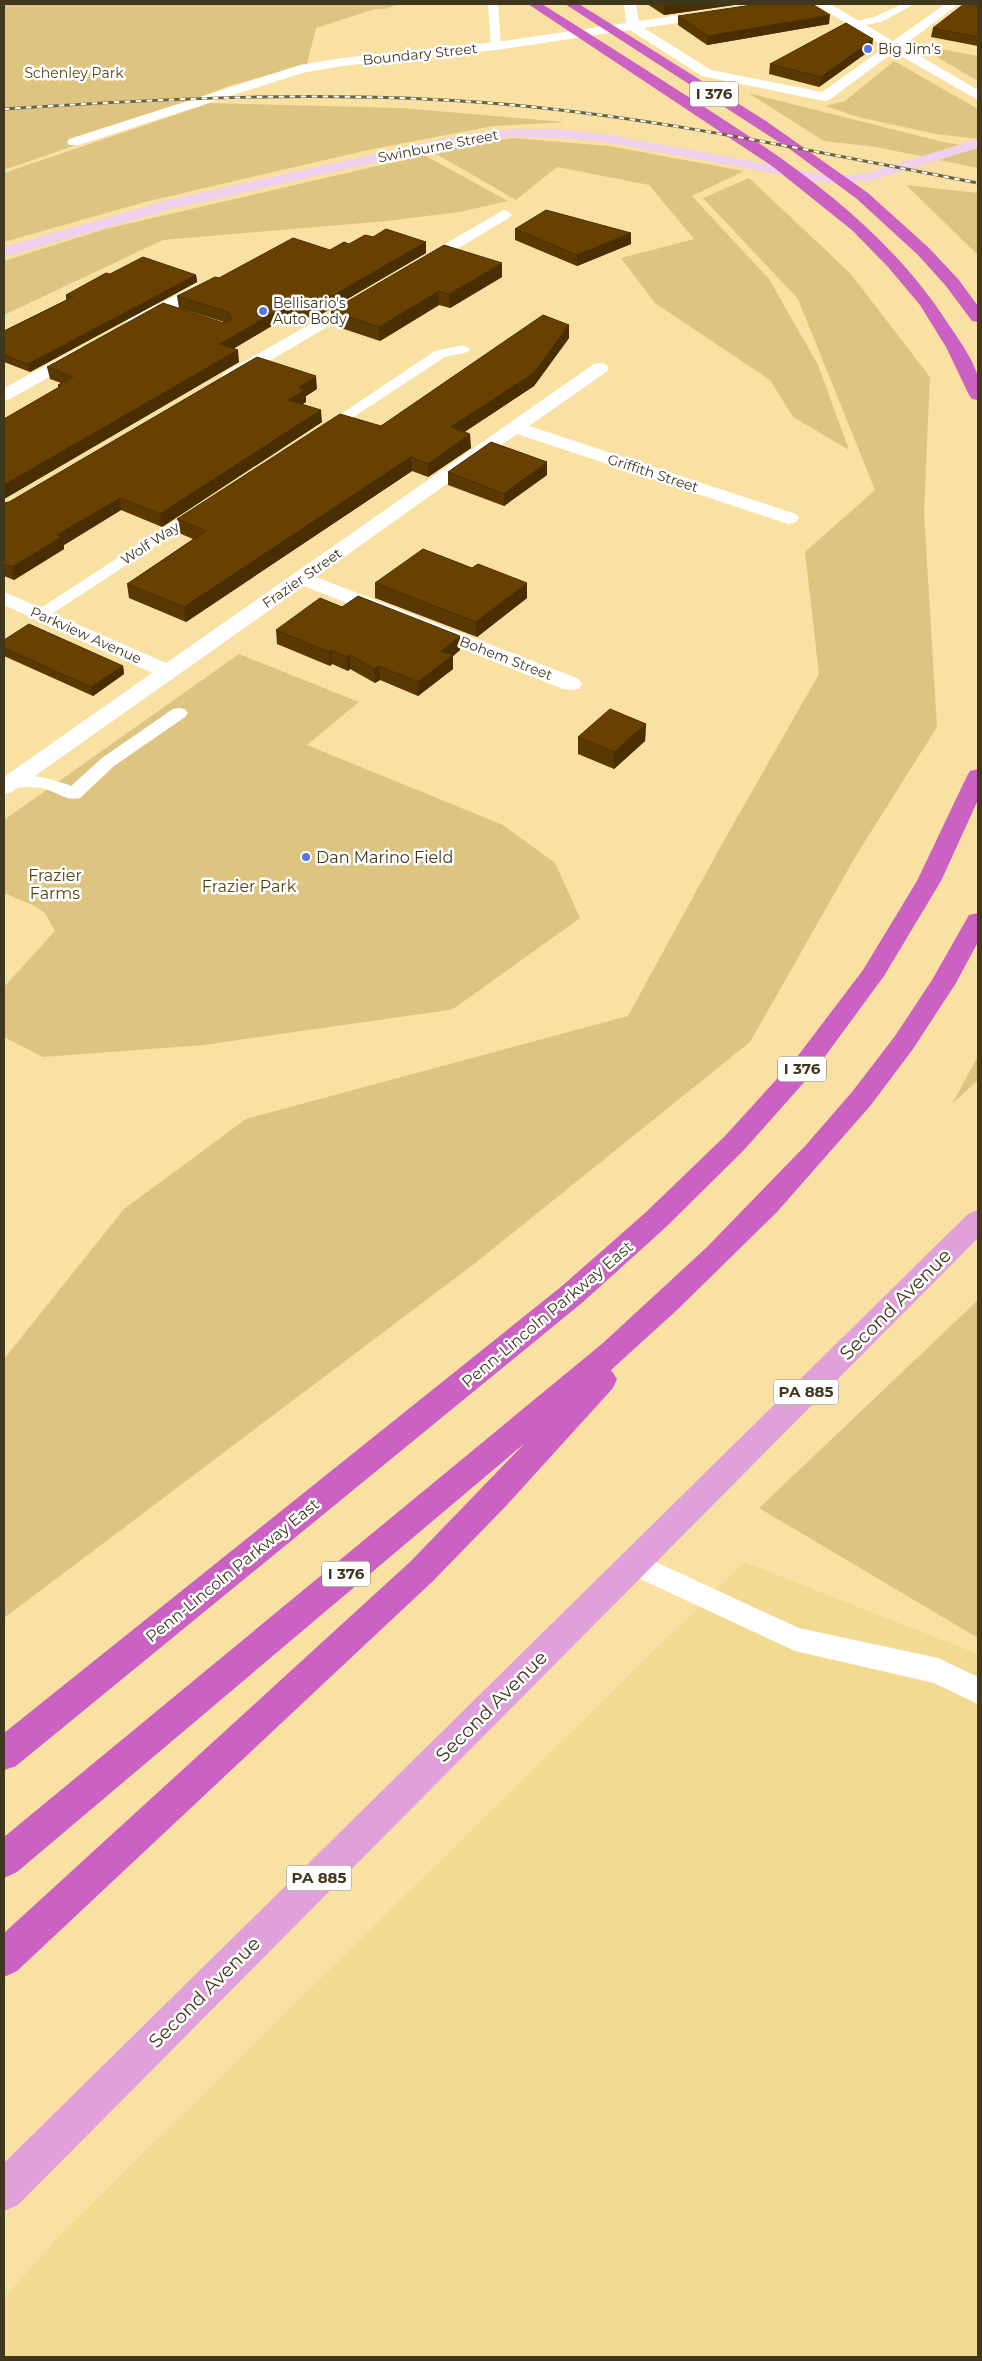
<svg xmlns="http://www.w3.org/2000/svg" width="982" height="2361" font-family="Montserrat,sans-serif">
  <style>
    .built { fill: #f3da93 }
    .green { fill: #ddc581 }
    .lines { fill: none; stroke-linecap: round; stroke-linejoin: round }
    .lane { fill: #fff; fill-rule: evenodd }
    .street { fill: #fff; fill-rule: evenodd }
    .secondary { fill: #efd0ed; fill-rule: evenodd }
    .primary { fill: #e0a0da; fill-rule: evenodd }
    .highway { fill: #cb61c2; fill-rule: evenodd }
    .rail-casing { stroke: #6d613f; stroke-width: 3 }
    .rail { stroke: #fff; stroke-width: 2; stroke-dasharray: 5.5; stroke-linecap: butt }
    .wall { fill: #593801 }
    .shaded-wall { fill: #492e01 }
    .building { fill: #684101; stroke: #492e01 }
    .poi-dot { fill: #5973ea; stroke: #fff; stroke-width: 2 }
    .labels { text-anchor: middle; stroke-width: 5; stroke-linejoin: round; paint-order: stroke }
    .far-poi-label { font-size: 14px; fill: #40371e; stroke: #fff; text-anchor: start }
    .far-street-label { font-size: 14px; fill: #40371e; stroke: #fff }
    .far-park-label { font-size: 14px; fill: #564614; stroke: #fff }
    .shield { fill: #fff; stroke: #797362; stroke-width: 1 }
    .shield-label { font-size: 15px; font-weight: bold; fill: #40371e }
    .poi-label { font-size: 16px; fill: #40371e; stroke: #fff; text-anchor: start }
    .park-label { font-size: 16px; fill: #564614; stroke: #fff }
    .street-label { font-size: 16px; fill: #40371e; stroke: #fff }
    .near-street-label { font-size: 19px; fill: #40371e; stroke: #fff }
  </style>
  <rect width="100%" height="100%" fill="#f8e1a3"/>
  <polygon class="built" points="744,1562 978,1654 978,2357 4,2357 4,2298 62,2233"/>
  <g class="green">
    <polygon points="4,4 398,4 385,9 375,9 316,28 307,64 229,86 85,142 4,170"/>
    <polygon points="915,44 978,56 978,78 976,80"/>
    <polygon points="894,61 978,109 978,139 936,134 862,118 825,106 845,101"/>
    <polygon points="748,93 943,142 978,148 978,168 876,147 824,141"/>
    <polygon points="210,103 401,108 565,122 493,126 368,150 145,202 4,242 4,173"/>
    <polygon points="513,138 609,146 744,171 692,196 769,279 818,365 849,450 793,417 770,380 655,303 621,258 694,239 649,185 557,167 516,200 431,151"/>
    <polygon points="424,155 508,201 459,212 387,221 163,240 4,315 4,261 105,229"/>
    <polygon points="749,178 850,273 930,377 924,512 937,727 857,854 750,1042 474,1264 4,1618 4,1359 124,1209 246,1119 628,1016 722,844 819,674 805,552 875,490 798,299 703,198"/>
    <polygon points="906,185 978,193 978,255"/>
    <polygon points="239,654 359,702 307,745 503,825 555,863 580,918 456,1007 449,1010 204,1045 43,1057 4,1037 4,987 55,931 45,913 35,906 4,893 4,820"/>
    <polygon points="978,1056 978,1080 952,1104"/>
    <polygon points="978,1300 978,1638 759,1508"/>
  </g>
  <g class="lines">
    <g class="lane">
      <polygon points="488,4 498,4 501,46 496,49 491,46"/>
      <polygon points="902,4 915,4 881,22 856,27 851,24 852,22 874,17"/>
      <polygon points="463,345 470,349 468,352 445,357 326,435 316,435 314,432 435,351"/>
      <polygon points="204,503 209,505 212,508 209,511 47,617 35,617 33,613 199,505"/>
      <path d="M179,708L185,709L188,713L185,717L114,766L80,798C65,802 55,790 41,788C28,786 16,789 4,786V778C27,772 49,778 71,786L102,758L173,709Z"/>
      <polygon points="634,1552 799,1628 938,1658 978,1677 978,1704 934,1683 795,1651 625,1572 621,1564 625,1556"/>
    </g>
    <g class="street">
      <polygon points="624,4 636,4 639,21 752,4 782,4 776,8 644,28 711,70 822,92 885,47 815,4 830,4 893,41 945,4 959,4 903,46 978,90 978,100 894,52 829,100 824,101 702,76 630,30 496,50 342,66 302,73 79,145 69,145 67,142 69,139 300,65 342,58 496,42 626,23"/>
      <polygon points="504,210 509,212 512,215 509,218 425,268 413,268 411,265 413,262"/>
      <polygon points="211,278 217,280 219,283 217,286 140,327 128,327 126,323 128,319"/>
      <polygon points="363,294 369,296 371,299 369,302 236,381 224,381 221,377 224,373"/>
      <polygon points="81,347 87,348 90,352 87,356 10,399 4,400 4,388"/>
      <polygon points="600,363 606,364 609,368 606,372 529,426 796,514 799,518 796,522 789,524 782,522 517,434 316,577 579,679 582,684 579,689 571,690 563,689 304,586 12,792 4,794 4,777 152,673 4,605 4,592 166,663 594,364"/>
    </g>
    <polygon class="secondary" points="512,129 558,129 604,134 831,176 867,173 978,139 978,148 873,180 831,184 604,142 558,138 512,137 466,142 175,208 4,257 4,247 172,199 466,134"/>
    <polygon class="primary" points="978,1210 978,1238 18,2205 4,2211 4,2163 968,1214"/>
    <g class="highway">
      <path d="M528,4H542C587,32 632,61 676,89C777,153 881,220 947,322C957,337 974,360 978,377C980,384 978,393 978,400L972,399L969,395L946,347L920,305L888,267L853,231L772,166Z"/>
      <polygon points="565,4 579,4 766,121 868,193 929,248 958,279 978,306 978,322 972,321 946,286 918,255 857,199 791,150"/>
      <polygon points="978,769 978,800 941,881 884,976 815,1070 743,1151 665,1228 583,1302 16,1766 4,1770 4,1733 562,1286 645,1213 724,1137 797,1057 863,970 917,881 967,776 970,771"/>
      <polygon points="978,913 978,942 956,983 913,1049 871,1105 777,1212 676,1311 611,1370 617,1379 613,1388 506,1506 433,1581 17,1971 4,1977 4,1933 411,1561 525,1443 17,1872 4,1878 4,1837 603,1343 707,1247 806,1145 852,1092 895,1036 932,980 969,915"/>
    </g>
    <defs>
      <path id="rail" d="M4,109C169,98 336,90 502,104C662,118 820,153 978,183"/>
    </defs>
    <use href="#rail" class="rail-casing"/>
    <use href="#rail" class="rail"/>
  </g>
  <g class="wall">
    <polygon points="647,4 741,4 664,15"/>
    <polygon points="978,4 978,46 931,37 933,28"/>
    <polygon points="678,16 829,24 707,45 678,25"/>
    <polygon points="872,49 819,87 769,74 770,64"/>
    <polygon points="515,229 631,233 631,244 577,266 515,240"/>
    <polygon points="373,237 426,242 426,253 313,319 295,312 233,349 239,362 4,499 4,419 58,388 58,385 61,383 50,379 47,367 224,322 179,308 177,296 219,278 330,250"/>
    <polygon points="110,274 196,275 197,282 30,372 4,362 4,331 66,300 66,295"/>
    <polygon points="502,277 450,308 439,305 380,341 332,325 331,311"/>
    <polygon points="569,325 569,338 534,386 464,432 471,448 428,477 412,471 186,622 129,598 127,584 193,539 179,533 177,519 381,426"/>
    <polygon points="317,389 306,396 306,402 302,404 322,422 162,527 121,510 64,545 64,549 14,580 4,576 4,503 9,502"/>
    <polygon points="448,472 547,475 504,506 448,485"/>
    <polygon points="375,583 527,598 477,637 375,598"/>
    <polygon points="342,607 460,650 453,656 453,669 418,696 380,680 375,683 350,669 348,671 332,664 330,666 277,644 276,630"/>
    <polygon points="4,640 123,666 124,674 93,696 4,656"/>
    <polygon points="646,724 645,741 614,769 578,754 578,737"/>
  </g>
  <g class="shaded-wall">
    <polygon points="682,4 741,4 664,15 664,6"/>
    <polygon points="830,15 829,24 707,45 708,36"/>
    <polygon points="873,39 872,49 819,87 821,77"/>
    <polygon points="631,233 631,244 577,266 577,255"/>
    <polygon points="426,242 426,253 313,319 313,307"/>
    <polygon points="502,263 502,277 450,308 449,294"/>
    <polygon points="196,275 197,282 30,372 28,364"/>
    <polygon points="439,291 439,305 380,341 379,327"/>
    <polygon points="294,301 295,312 221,356 220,344"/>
    <polygon points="569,325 569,338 534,386 451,441 451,427"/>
    <polygon points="238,350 239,362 4,499 4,485"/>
    <polygon points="316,376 317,389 306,396 306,402 289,412 288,400 299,387"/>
    <polygon points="321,410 322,422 162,527 160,514"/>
    <polygon points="470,434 471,448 428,477 428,464"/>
    <polygon points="411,457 412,471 186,622 184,607"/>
    <polygon points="547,462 547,475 504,506 504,494"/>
    <polygon points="120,498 121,510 64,545 64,549 14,580 12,567 57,535"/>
    <polygon points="527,583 527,598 477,637 476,622"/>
    <polygon points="460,636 460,650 453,656 453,669 418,696 418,682 441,651"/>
    <polygon points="331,650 332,664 330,666 329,652"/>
    <polygon points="350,655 350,669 348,671 347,657"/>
    <polygon points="123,666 124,674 93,696 91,687"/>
    <polygon points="379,666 380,680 375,683 374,669"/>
    <polygon points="646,724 645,741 614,769 614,752"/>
  </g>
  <g class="building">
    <polygon points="660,4 682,4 664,6"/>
    <polygon points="758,4 812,4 830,15 708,36 678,16"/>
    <polygon points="964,4 978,4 978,37 933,28"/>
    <polygon points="846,23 873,39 821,77 770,64"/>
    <polygon points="546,210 631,233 577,255 515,229"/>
    <polygon points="386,229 426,242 313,307 294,301 220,344 238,350 4,485 4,419 61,386 58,385 73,377 47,367 163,303 224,323 232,318 228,312 177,296 215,277 219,278 293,238 330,250 344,242 349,244 365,235 373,237"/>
    <polygon points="444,245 502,263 449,294 439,291 379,327 331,311"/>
    <polygon points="143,257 196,275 28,364 4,355 4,331 73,297 66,295 106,273 110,274"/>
    <polygon points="543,315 569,325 534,373 451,427 470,434 428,464 411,457 184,607 127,584 206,531 177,519 340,414 381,426"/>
    <polygon points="257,357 316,376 299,387 305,390 288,400 321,410 160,514 120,498 57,535 62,537 12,567 4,564 4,503 9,502"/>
    <polygon points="491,442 547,462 504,494 448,472"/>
    <polygon points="423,549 472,568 478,564 527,583 476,622 375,583"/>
    <polygon points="358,596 460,636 441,651 453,655 418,682 379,666 374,669 350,655 347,657 331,650 329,652 276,630 320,598 342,607"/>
    <polygon points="29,624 123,666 91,687 4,648 4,640"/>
    <polygon points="610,709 646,724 614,752 578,737"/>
  </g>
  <g class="poi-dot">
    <circle cx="868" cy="49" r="5"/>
    <circle cx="263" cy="311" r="5"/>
    <circle cx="306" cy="857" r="5"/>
  </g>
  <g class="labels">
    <g class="far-poi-label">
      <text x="878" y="54">Big Jim's</text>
      <text x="273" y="308">Bellisario's<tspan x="273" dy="16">Auto Body</tspan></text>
    </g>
    <g class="far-street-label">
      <text transform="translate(420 54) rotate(-6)" y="5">Boundary Street</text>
      <text transform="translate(438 146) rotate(-11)" y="5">Swinburne Street</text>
      <text transform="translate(653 473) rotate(18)" y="5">Griffith Street</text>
      <text transform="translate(150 543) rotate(-33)" y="5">Wolf Way</text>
      <text transform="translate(302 578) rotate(-35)" y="5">Frazier Street</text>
      <text transform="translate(86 635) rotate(24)" y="5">Parkview Avenue</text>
      <text transform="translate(506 658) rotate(21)" y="5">Bohem Street</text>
    </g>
    <g class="far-park-label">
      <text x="74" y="78">Schenley Park</text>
    </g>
    <g class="shield">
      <rect x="690" y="81.5" width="48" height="25" rx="4"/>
      <rect x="778" y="1056.5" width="48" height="25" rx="4"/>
      <rect x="773.5" y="1379.5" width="65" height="25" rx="4"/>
      <rect x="322" y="1561.5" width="48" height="25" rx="4"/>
      <rect x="286.5" y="1865.5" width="65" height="25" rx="4"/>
    </g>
    <g class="shield-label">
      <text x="714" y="99">I 376</text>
      <text x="802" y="1074">I 376</text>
      <text x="806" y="1397">PA 885</text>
      <text x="346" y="1579">I 376</text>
      <text x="319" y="1883">PA 885</text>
    </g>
    <g class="poi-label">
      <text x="316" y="863">Dan Marino Field</text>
    </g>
    <g class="park-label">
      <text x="55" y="881">Frazier<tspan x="55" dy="18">Farms</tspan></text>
      <text x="249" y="892">Frazier Park</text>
    </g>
    <g class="street-label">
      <text transform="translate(547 1314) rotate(-40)" y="6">Penn-Lincoln Parkway East</text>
      <text transform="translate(232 1570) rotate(-39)" y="6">Penn-Lincoln Parkway East</text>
    </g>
    <g class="near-street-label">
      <text transform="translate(895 1304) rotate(-45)" y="7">Second Avenue</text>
      <text transform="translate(491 1706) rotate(-45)" y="7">Second Avenue</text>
      <text transform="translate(204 1992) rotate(-45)" y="7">Second Avenue</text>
    </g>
  </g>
  <rect width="982" height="2361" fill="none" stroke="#40371e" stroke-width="10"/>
</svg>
